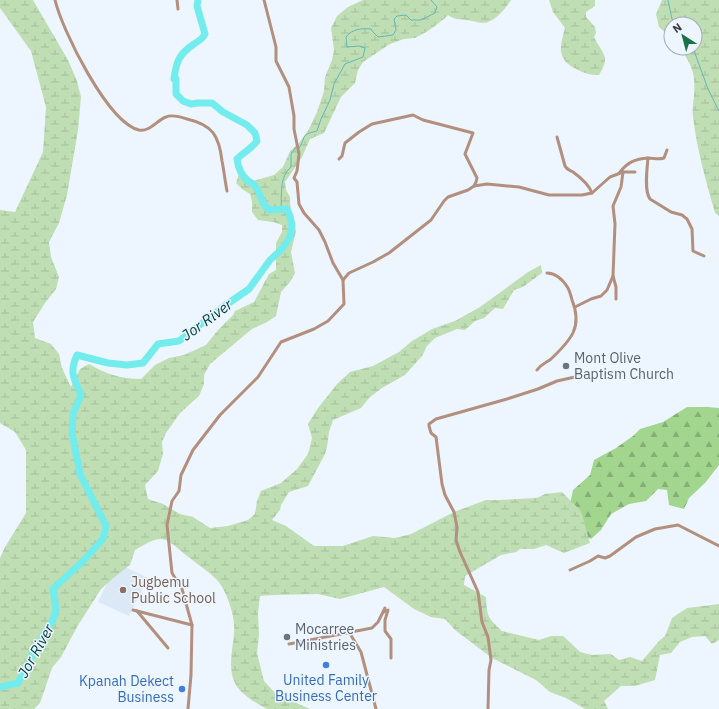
<svg xmlns="http://www.w3.org/2000/svg" width="719" height="709" font-family="'IBM Plex Sans',sans-serif">
  <style>
    .built { fill: #dbe9f7 }
    .forest { fill: url(#forest-firs) }
    .wetland { fill: url(#wetland-marsh) }
    .lines { fill: none; stroke-linecap: round; stroke-linejoin: round }
    .stream { stroke: #61b8b9; stroke-width: 1 }
    .river { stroke: #72eced; stroke-width: 7 }
    .minor { stroke: #b28f7e; stroke-width: 3 }
    .worship-dot { fill: #6b7280; stroke: #edf6fe; stroke-width: 1.5 }
    .education-dot { fill: #8d6e63; stroke: #edf6fe; stroke-width: 1.5 }
    .shop-dot { fill: #3f7fe0; stroke: #edf6fe; stroke-width: 1.5 }
    .labels { text-anchor: middle; stroke-width: 3; stroke-linejoin: round; paint-order: stroke }
    .worship-label { font-size: 14px; fill: #5b616d; stroke: #edf6fe; text-anchor: start }
    .education-label { font-size: 14px; fill: #785e54; stroke: #edf6fe; text-anchor: start }
    .shop-label { font-size: 14px; fill: #366cbe; stroke: #edf6fe }
    .water-label { font-size: 15px; font-style: italic; fill: #054142; stroke: #edf6fe }
  </style>
  <defs>
    <pattern id="forest-firs" width="22" height="20" patternUnits="userSpaceOnUse"><rect width="22" height="20" fill="#a2d68f"/><path d="M5 1l3.5 6h-7zM16 11l3.5 6h-7z" fill="#85af76"/></pattern>
    <pattern id="wetland-marsh" width="20" height="14" patternUnits="userSpaceOnUse"><rect width="20" height="14" fill="#bfdeb4"/><path d="M1 5h8M5 5V1M11 12h8M15 12V8" fill="none" stroke="#a5bf9c"/></pattern>
  </defs>
  <rect width="100%" height="100%" fill="#edf6fe"/>
  <polygon class="built" points="117,563 148,578 129,616 98,602"/>
  <polygon class="forest" points="687,407 708,407 719,408 719,465 705,483 689,498 684,509 669,505 667,490 658,489 646,501 629,504 611,514 601,530 591,539 577,533 568,515 573,490 590,475 594,460 616,448 633,436 640,429 663,422"/>
  <g class="wetland">
    <path d="M0,0H33L68,60L77,81L81,97L78,130L67,195L59,223L49,242L51,257L59,277L56,289L45,303L33,322L35,338L51,344L59,354L62,368L71,387L80,369L89,364C105,374 122,379 141,379L155,365L169,358L184,355L206,345L218,330L233,315L235,311L254,302L269,274L276,270V243L282,232V225L273,222L258,220L252,212V201L250,194L242,189L236,183L240,171L250,182L274,175L283,167L290,151L299,143L309,129L317,112L324,91L325,77L332,60L334,50L331,28L337,16L348,7L363,0H511C506,8 497,19 488,22C483,24 477,22 472,21C462,18 459,22 448,15L444,19L428,31L415,38L404,39L390,44L363,62L358,70L355,83L341,97L324,133L310,139L302,157L285,182L286,190L290,197L291,216L296,231L291,252L295,273L290,282L281,292L276,316L267,322L252,329L210,364L204,375V384L199,396L180,413L166,433L162,442L163,454L158,471L145,485L148,499L163,504L180,514L193,517L210,528L228,526L248,520L255,514L257,501L261,491L281,483L297,469L308,454L312,438L308,424L318,408L338,383L350,372L373,366L399,352L412,341L432,329L455,321L480,307L528,272L541,265L542,273L523,287L514,290L503,309L495,308L484,318L475,321L465,330L457,329L435,338L427,346L422,356L405,375L382,388L369,398L361,408L333,420L329,432L327,447L325,454L308,486L289,492L281,505L280,510L272,520L286,526L314,546H343L373,536L395,538L411,534L454,512L486,500H500L537,498L545,494L562,492L581,511L590,543L564,553L546,545L534,549H520L516,552L501,555L465,576L464,585L486,597C487,616 487,617 502,631L539,640L551,636H563L573,645L580,652L592,655L611,654L619,660L630,657L642,661L659,641L665,636L672,618L687,608L719,604V640L712,644L705,636L692,637L680,642L671,653L660,655L655,680L635,686H621L604,701L608,709H585L566,698L550,692L536,680L492,658L455,630L445,619L431,617L414,609L384,587L340,599L318,594L274,595L260,596L258,613L259,635L257,653L264,681L276,694L310,709C302,709 275,709 268,709C261,707 242,694 238,688C226,672 233,650 234,632C236,618 227,592 218,581C211,573 196,563 187,556C162,535 163,534 135,550L130,565L117,575L101,589L77,627L61,657L52,668L40,703L34,709H0V558L5,547L26,513V450L15,432L0,423V210L15,212L43,152L46,107L31,51L0,8Z"/>
    <path d="M549,0H595V6L586,12V17L595,27L596,33L594,37C603,55 611,56 599,75C591,75 586,74 578,70C557,60 559,49 565,28L553,12Z"/>
    <path d="M662,0H719V216L715,213C706,181 697,150 693,117C692,111 693,103 694,96C696,75 692,65 680,48H695V24H671V38L659,27L656,14Z"/>
  </g>
  <g class="lines">
    <g class="stream">
      <polyline points="668,0 672,19 675,24"/>
      <polyline points="693,48 708,89 719,111"/>
      <path d="M299,148C307,137 299,135 317,131L321,119L330,100L334,84L345,64L363,57L365,48L359,46L347,47L346,37C352,29 362,28 371,29L373,32L378,37L393,35L396,30L394,19L397,16L406,15L411,20H421L435,13L437,7L431,0"/>
      <path d="M287,209L281,210C282,195 279,177 291,167V154L296,147"/>
    </g>
    <path class="river" d="M0,687L18,683L37,645L53,620L56,609L53,589L83,561L103,539L106,526L80,474L72,433L73,414L81,395C74,379 69,372 77,355L108,363L127,365L143,363L158,344L179,341L223,307L249,289L270,260L282,249L290,237L292,226L290,216L287,209L269,210C260,203 262,194 255,186C253,184 250,182 248,181C241,175 238,168 237,159C244,152 252,148 257,141L255,133L247,125L223,112L212,103H198L191,104L183,101L176,94V79H174C176,62 179,54 194,44C199,40 202,40 205,34L197,6L198,0"/>
    <g class="minor">
      <path d="M55,0C62,30 108,123 139,130C150,132 157,120 166,117C172,114 181,117 187,119C213,125 219,136 222,161C224,171 225,181 227,191"/>
      <polyline points="177,0 178,9"/>
      <path d="M557,137L565,166C567,170 570,170 573,172C580,177 589,185 592,193"/>
      <path d="M648,158C647,169 644,191 650,199L671,212L682,215L687,219L692,229L693,251L704,256"/>
      <polyline points="339,159 342,156 345,143 359,132 372,124 413,115 423,120 473,133 465,154 477,178 476,182 474,186"/>
      <path d="M620,172C628,162 635,159 648,158C654,158 658,160 664,158L667,150"/>
      <polyline points="613,276 616,287 616,299"/>
      <polyline points="343,280 349,273 373,262 389,253 431,220 444,201 448,197 468,190 474,186 487,184 519,187 549,195 582,195 592,193 610,177 623,172 635,172"/>
      <polyline points="575,307 591,299 601,296 607,290 613,276 615,224 613,206 621,187 623,172"/>
      <path d="M537,370C542,363 546,363 551,359C571,340 583,327 572,300C571,296 570,292 568,288C563,280 557,273 547,273"/>
      <polyline points="570,570 590,561 598,556 605,558 610,556 636,537 655,529 678,525 719,546"/>
      <polyline points="133,610 192,625"/>
      <polyline points="137,611 168,648"/>
      <polyline points="384,612 388,610 385,620 385,631 391,639 391,658"/>
      <polyline points="349,632 361,652 376,709"/>
      <polyline points="289,644 372,628 378,622 385,608"/>
      <polyline points="188,709 191,675 192,625 182,589 172,573 167,525 172,501 179,491 181,475 193,450 220,415 258,377 281,342 314,329 328,321 344,304 343,280 333,263 325,242 319,230 304,213 299,204 297,182 294,178 297,171 299,154 294,129 294,116 289,87 276,61 276,47 264,0"/>
      <polyline points="488,709 489,670 491,660 488,637 482,622 478,592 460,552 456,540 457,527 454,512 445,495 442,484 436,437 431,433 429,426 429,424 436,419 507,399 538,389 557,381 575,377"/>
    </g>
  </g>
  <g class="worship-dot">
    <circle cx="566" cy="366" r="4"/>
    <circle cx="287" cy="637" r="4"/>
  </g>
  <circle class="education-dot" cx="123" cy="590" r="4"/>
  <g class="shop-dot">
    <circle cx="326" cy="665" r="4"/>
    <circle cx="182" cy="689" r="4"/>
  </g>
  <g class="labels">
    <g class="worship-label">
      <text x="574" y="363">Mont Olive<tspan x="574" dy="16">Baptism Church</tspan></text>
      <text x="295" y="634">Mocarree<tspan x="295" dy="16">Ministries</tspan></text>
    </g>
    <g class="education-label">
      <text x="131" y="587">Jugbemu<tspan x="131" dy="16">Public School</tspan></text>
    </g>
    <g class="shop-label">
      <text x="326" y="685">United Family<tspan x="326" dy="16">Business Center</tspan></text>
      <text x="174" y="686" text-anchor="end">Kpanah Dekect<tspan x="174" dy="16">Business</tspan></text>
    </g>
    <g class="water-label">
      <text transform="translate(207 320) rotate(-36)" y="5">Jor River</text>
      <text transform="translate(36 651) rotate(-61)" y="5">Jor River</text>
    </g>
  </g>
  <g transform="translate(683 36) rotate(324)"><circle r="19" fill="#edf6fe" stroke="#a5acb2"/>
  <path d="M0-3L7 15L0 10L-7 15Z" fill="#1a7347"/>
  <text y="-6" font-size="11" font-weight="bold" text-anchor="middle" fill="#393d40">N</text>
  </g>
</svg>
